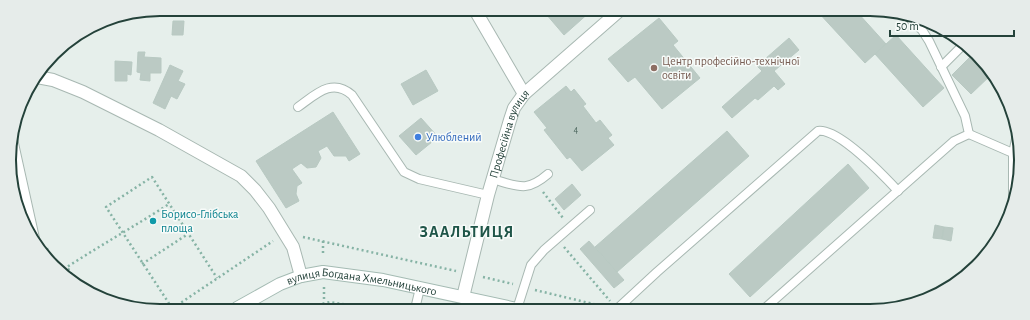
<svg xmlns="http://www.w3.org/2000/svg" width="1030" height="320" font-family="'Alegreya Sans',sans-serif">
  <style>
    .building { fill: #bbcac4; stroke: #b8c9c2 }
    .lines { fill: none; stroke-linecap: round; stroke-linejoin: round }
    .lane-casing { stroke: #a8b8b2; stroke-width: 10 }
    .street-casing { stroke: #a8b8b2; stroke-width: 14 }
    .secondary-casing { stroke: #a4bbb3; stroke-width: 14 }
    .path { stroke: #86b3a5; stroke-width: 2.5; stroke-dasharray: 2 3; stroke-linecap: butt }
    .lane { stroke: #fff; stroke-width: 8 }
    .street { stroke: #fff; stroke-width: 12 }
    .secondary { stroke: #fff; stroke-width: 12 }
    .education-dot { fill: #8d6e63; stroke: #f7fbf9; stroke-width: 1.5 }
    .shop-dot { fill: #3f7fe0; stroke: #f7fbf9; stroke-width: 1.5 }
    .culture-dot { fill: #0f9aa8; stroke: #f7fbf9; stroke-width: 1.5 }
    .labels { text-anchor: middle; stroke-width: 3; stroke-linejoin: round; paint-order: stroke }
    .number-label { font-size: 10px; fill: #4a645c }
    .education-label { font-size: 12px; fill: #785e54; stroke: #f7fbf9; text-anchor: start }
    .street-label { font-size: 12px; fill: #24423a; stroke: #f7fbf9 }
    .shop-label { font-size: 12px; fill: #366cbe; stroke: #f7fbf9; text-anchor: start }
    .culture-label { font-size: 12px; fill: #0d838f; stroke: #f7fbf9; text-anchor: start }
    .district-label { font-size: 16px; font-weight: bold; letter-spacing: 1px; fill: #1f5548; stroke: #f7fbf9 }
    .rim { fill: none; stroke: #24423a; stroke-width: 2 }
  </style>
  <rect width="100%" height="100%" fill="#e6efeb"/>
  <g class="building">
    <polygon points="550,11 591,11 564,35 546,14"/>
    <polygon points="818,12 857,12 886,44 865,63"/>
    <polygon points="659,18 678,41 673,45 700,78 662,109 635,77 628,82 608,59"/>
    <polygon points="173,21 184,21 183,35 172,35"/>
    <polygon points="896,35 944,88 923,107 875,54"/>
    <polygon points="789,38 799,50 774,71 785,84 778,90 774,86 758,100 755,98 732,118 722,107 762,71 757,66"/>
    <polygon points="138,52 145,52 144,57 161,58 161,73 150,73 150,81 140,80 141,73 137,72"/>
    <polygon points="973,54 993,73 971,94 952,75"/>
    <polygon points="115,61 132,62 131,75 127,74 127,81 115,81"/>
    <polygon points="170,65 183,71 178,81 185,84 177,99 171,96 165,109 153,103"/>
    <polygon points="426,70 438,91 413,105 401,84"/>
    <polygon points="566,86 571,92 574,89 586,104 583,106 596,123 600,120 612,135 608,138 614,145 582,171 570,157 567,159 544,130 547,128 534,112"/>
    <polygon points="333,112 360,154 349,161 346,156 334,156 327,146 318,151 321,158 316,167 307,168 301,163 292,169 302,183 297,186 296,194 299,201 286,208 256,161"/>
    <polygon points="421,118 438,137 416,155 399,136"/>
    <polygon points="727,131 749,156 617,272 595,247"/>
    <polygon points="848,164 869,188 750,297 729,274"/>
    <polygon points="572,184 581,195 564,210 555,199"/>
    <polygon points="935,225 944,227 942,239 933,238"/>
    <polygon points="944,227 953,228 951,241 942,239"/>
    <polygon points="589,241 624,280 614,288 580,249"/>
  </g>
  <g class="lines">
    <defs>
      <g id="lane">
        <polyline points="941,67 964,44"/>
        <path d="M298,107C315,95 332,77 352,95L404,172L419,179L488,195"/>
        <polyline points="969,134 1015,154"/>
        <path d="M492,179C518,186 526,193 548,174"/>
        <polyline points="415,309 420,288"/>
        <polyline points="517,309 531,265 544,250 590,210"/>
        <path d="M617,309L657,272L818,131C838,128 884,176 898,191"/>
        <polyline points="764,309 954,141 969,134 965,116 929,41 922,30 905,14"/>
      </g>
      <g id="street">
        <polyline points="475,10 524,94"/>
        <polyline points="37,77 53,80 83,92 159,130 241,176 255,190 269,208 293,247 301,276"/>
        <polyline points="11,139 34,243"/>
        <polyline points="1015,198 1015,154 1018,139"/>
        <path id="s1" d="M463,297L488,195L510,120L514,108L524,94L619,11"/>
      </g>
      <g id="secondary">
        <path id="s2" d="M237,308L280,284L301,276L323,272L383,280L517,309"/>
      </g>
    </defs>
    <use href="#lane" class="lane-casing"/>
    <use href="#street" class="street-casing"/>
    <use href="#secondary" class="secondary-casing"/>
    <g class="path">
      <polyline points="510,13 513,10"/>
      <polyline points="633,16 639,11"/>
      <polyline points="543,192 563,218"/>
      <polyline points="303,237 456,271"/>
      <polyline points="323,241 323,256"/>
      <polyline points="564,247 610,301"/>
      <polyline points="47,248 49,259"/>
      <polyline points="142,264 188,234"/>
      <polyline points="483,277 513,284"/>
      <path d="M80,287L67,267C101,245 135,226 169,204"/>
      <polyline points="324,287 324,302"/>
      <polyline points="535,290 606,307"/>
      <polyline points="172,308 106,207 152,177 217,278"/>
      <polyline points="173,308 273,241"/>
      <polyline points="303,308 330,302 374,309"/>
    </g>
    <use href="#lane" class="lane"/>
    <use href="#street" class="street"/>
    <use href="#secondary" class="secondary"/>
  </g>
  <circle class="education-dot" cx="654" cy="68" r="4"/>
  <circle class="shop-dot" cx="418" cy="137" r="4"/>
  <circle class="culture-dot" cx="153" cy="221" r="4"/>
  <g class="labels">
    <g class="number-label">
      <text x="576" y="133">4</text>
    </g>
    <g class="education-label">
      <text x="662" y="65">Центр професійно-технічної<tspan x="662" dy="14">освіти</tspan></text>
    </g>
    <g class="street-label">
      <text dy="4" stroke="none"><textPath href="#s1" startOffset="170">Професійна вулиця</textPath></text>
      <text dy="4" stroke="none"><textPath href="#s2" startOffset="133">вулиця Богдана Хмельницького</textPath></text>
    </g>
    <g class="shop-label">
      <text x="426" y="141">Улюблений</text>
    </g>
    <g class="culture-label">
      <text x="161" y="218">Борисо-Глібська<tspan x="161" dy="14">площа</tspan></text>
    </g>
    <g class="district-label">
      <text x="467" y="237">ЗААЛЬТИЦЯ</text>
    </g>
  </g>
  <path d="M0 0H1030V320H0ZM160 16H870A144 144 0 0 1 1014 160V160A144 144 0 0 1 870 304H160A144 144 0 0 1 16 160V160A144 144 0 0 1 160 16Z" fill="#e6ecea" fill-rule="evenodd"/>
  <path class="rim" d="M160 16H870A144 144 0 0 1 1014 160V160A144 144 0 0 1 870 304H160A144 144 0 0 1 16 160V160A144 144 0 0 1 160 16Z"/>
  <path d="M890 30v6h124v-6" fill="none" stroke="#24423a" stroke-width="2"/>
  <text x="896" y="30" font-size="12" fill="#24423a" stroke="#f7fbf9" stroke-width="3" paint-order="stroke">50 m</text>
</svg>
